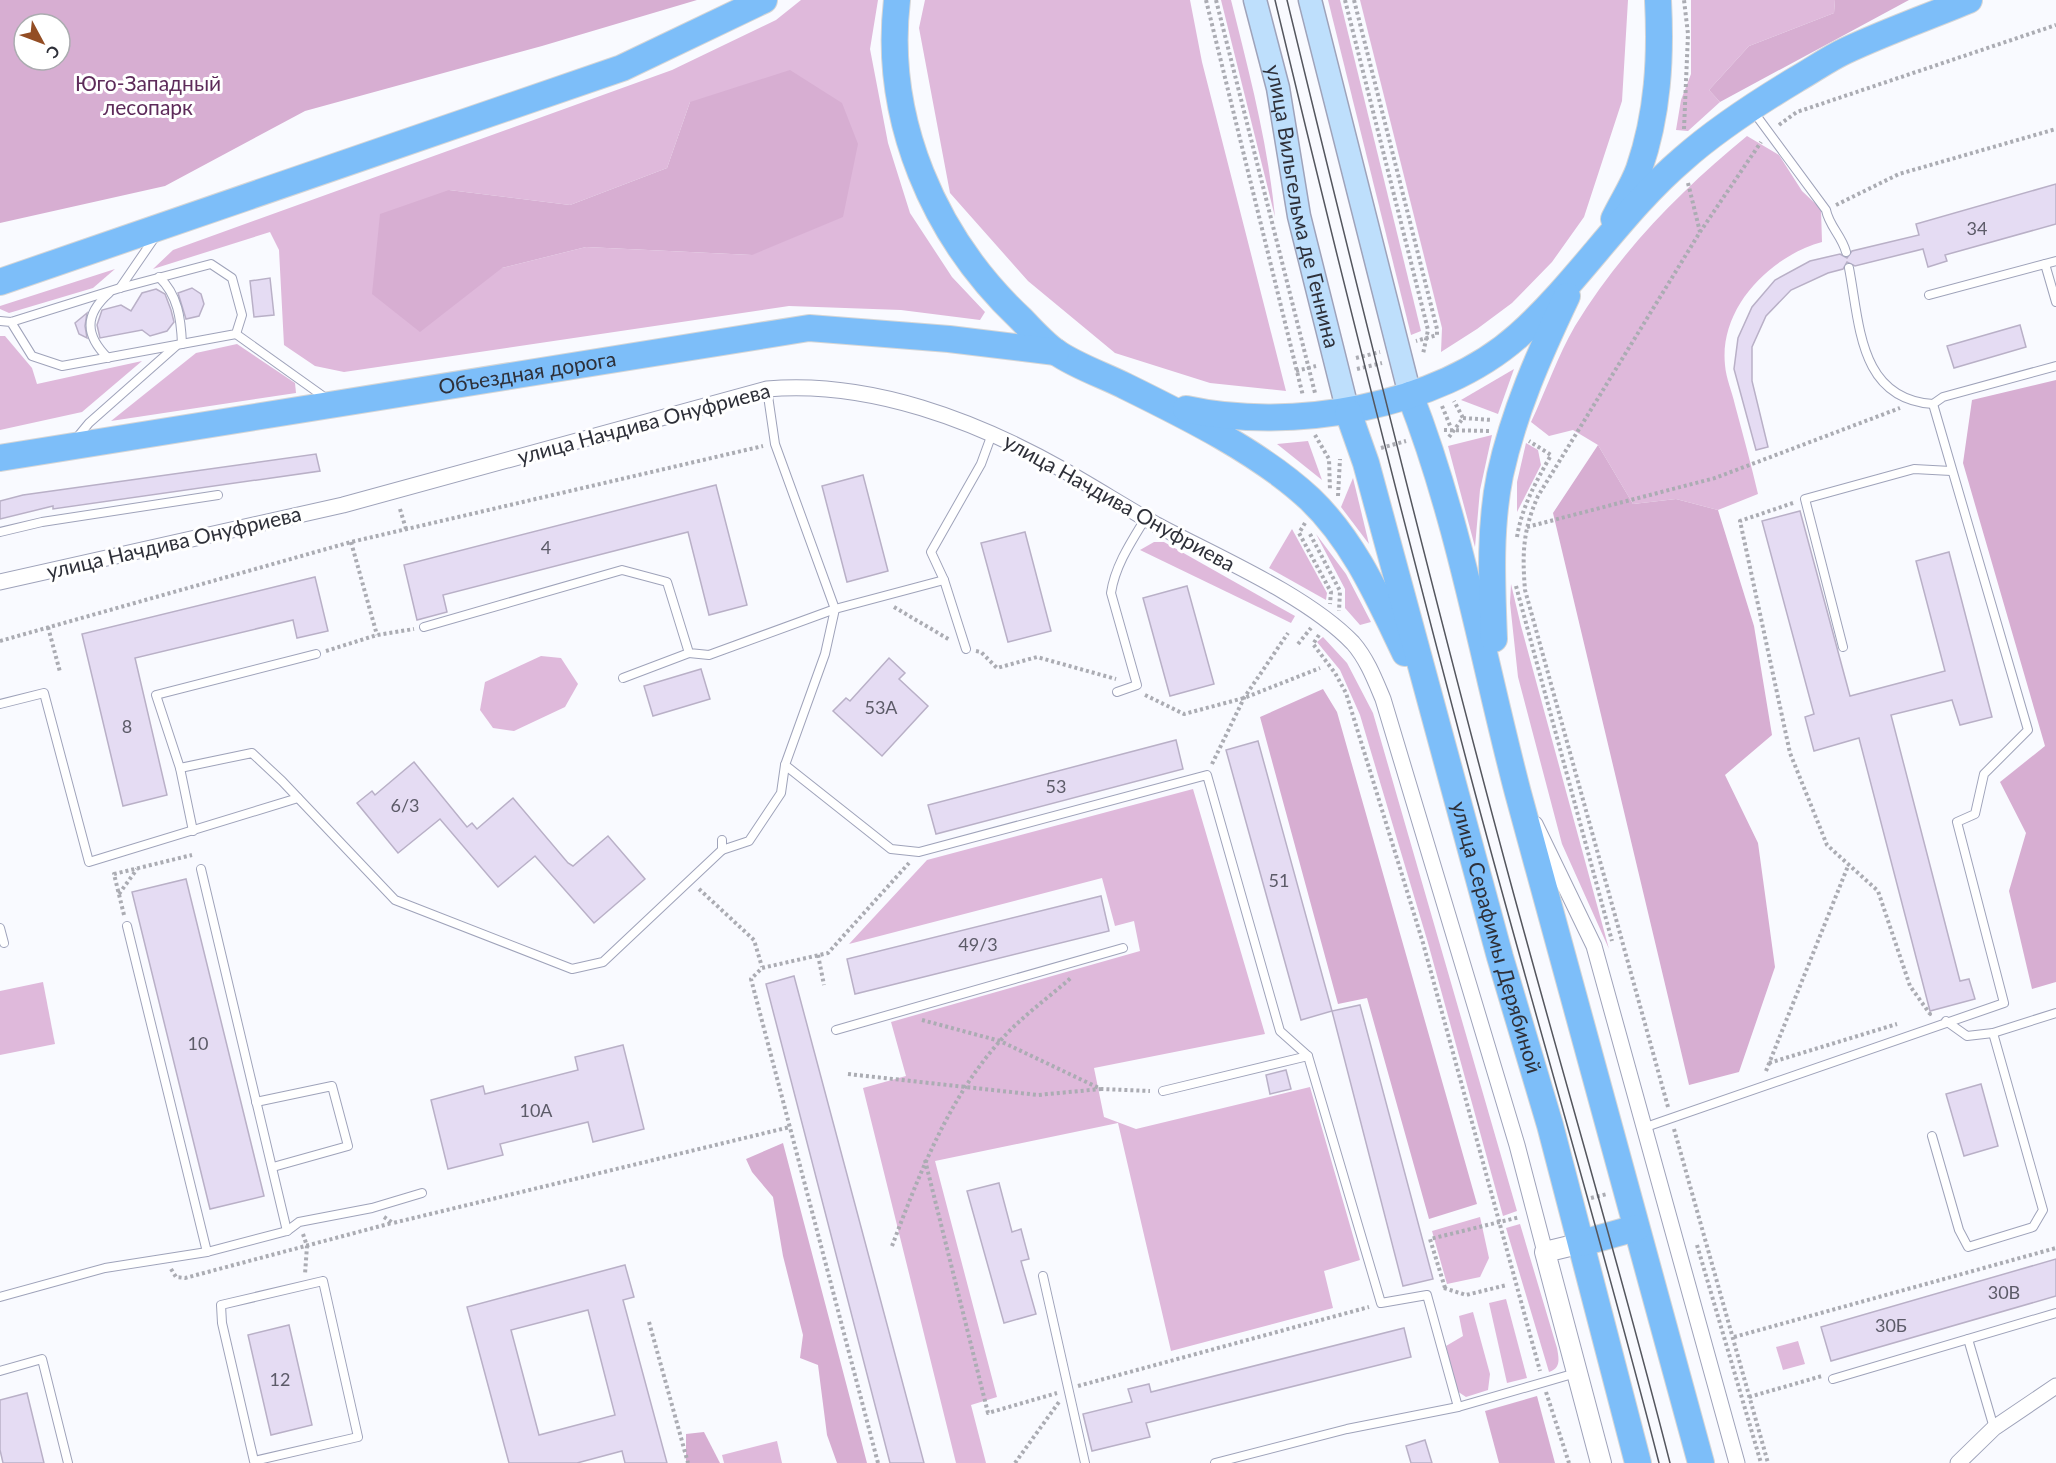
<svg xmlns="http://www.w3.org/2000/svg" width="2056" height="1463" font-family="Lato,sans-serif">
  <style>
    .green { fill: #dfb9db; fill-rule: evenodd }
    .forest { fill: #d7aed2; fill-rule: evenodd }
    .building { fill: #e5dcf3; stroke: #b9b0c7; stroke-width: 1.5; fill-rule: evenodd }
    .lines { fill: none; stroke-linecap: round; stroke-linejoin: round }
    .service-casing { stroke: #9fa3ba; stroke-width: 10 }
    .minor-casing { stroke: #9fa3ba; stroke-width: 17 }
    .tertiary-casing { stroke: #9fa3ba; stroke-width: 22 }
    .secondary-casing { stroke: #9fa3ba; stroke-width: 25 }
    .primary-casing { stroke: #d5d6d7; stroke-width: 28 }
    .path { stroke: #abacb3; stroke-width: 4; stroke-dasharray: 3 3; stroke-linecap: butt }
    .service { stroke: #fff; stroke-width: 8 }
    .minor { stroke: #fff; stroke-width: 15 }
    .tertiary { stroke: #fff; stroke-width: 20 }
    .secondary { stroke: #bedffc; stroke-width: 22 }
    .primary { stroke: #7dbef9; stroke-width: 26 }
    .tram { stroke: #54565e; stroke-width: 1.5 }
    .labels { text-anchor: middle; stroke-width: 6; stroke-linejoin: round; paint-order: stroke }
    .number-label { font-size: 18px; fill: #5c5b68 }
    .park-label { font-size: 21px; fill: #5d2b5a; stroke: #fff }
    .street-label { font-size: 21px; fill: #2e3039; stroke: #fff }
  </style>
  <rect width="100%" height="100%" fill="#f9faff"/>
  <g class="green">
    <path d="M801,0H878L870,49L888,143L910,213L952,277L985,312L980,320L901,310L789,306L344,372L315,366L284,345L279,250L270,232L153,269L173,250L672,70L776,20ZM690,102L752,255L586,247L502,268L449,190L570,205L667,168Z"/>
    <polygon points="925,0 1190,0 1202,62 1286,391 1210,383 1115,353 1028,281 950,193 919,28"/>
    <path d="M1221,0H1231C1249,72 1268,143 1275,217Z"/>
    <polygon points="1328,0 1340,0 1421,331 1411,335"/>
    <polygon points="1360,0 1628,0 1622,101 1584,217 1552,262 1512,303 1477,329 1441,352 1442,328"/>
    <polygon points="1691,0 1835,0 1834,13 1749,46 1709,90 1720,102 1688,131 1676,130 1681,100 1691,74"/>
    <path d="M1747,136L1779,155L1802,191L1821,209L1822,242C1771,256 1719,307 1725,365C1726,378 1732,392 1735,405C1743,435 1751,464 1758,494L1718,510L1676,499L1633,504L1598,445L1573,430L1549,436L1531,422C1546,390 1558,355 1575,326C1620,252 1681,190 1747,136Z"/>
    <polygon points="115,269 93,288 9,313 0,309 0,306"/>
    <polygon points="0,336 5,336 32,368 37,384 142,361 82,412 0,430"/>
    <polygon points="237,344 295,383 296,393 111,421 196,353"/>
    <polygon points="1514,369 1498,414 1461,400"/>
    <polygon points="1492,435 1480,490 1475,547 1448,446"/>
    <polygon points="1308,441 1322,480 1277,444"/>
    <polygon points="1526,443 1538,450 1541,465 1517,512 1517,482"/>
    <polygon points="1353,478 1369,544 1341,507"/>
    <polygon points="1292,529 1327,593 1326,600 1269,568"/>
    <polygon points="1316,534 1346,574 1371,622 1360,625 1345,608 1345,589"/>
    <polygon points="1154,542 1164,542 1295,616 1291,623 1140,550"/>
    <polygon points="1511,584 1521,626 1609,949 1562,844 1518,677 1510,603"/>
    <polygon points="1323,637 1347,663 1373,713 1517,1211 1503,1216 1428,943 1360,715 1340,670 1317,642"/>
    <polygon points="541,656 561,658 578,684 565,707 514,731 493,728 480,710 485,682"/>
    <polygon points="1193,789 1265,1034 1094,1068 1104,1117 1136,1129 1310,1087 1360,1260 1324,1271 1333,1308 1171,1351 1118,1123 935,1161 997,1397 971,1405 986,1463 956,1463 863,1088 906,1076 891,1022 1140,951 1134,921 1115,926 1102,878 849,944 927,860"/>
    <polygon points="43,982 55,1044 0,1055 0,991"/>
    <polygon points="1480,1217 1489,1258 1480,1277 1447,1284 1432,1231"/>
    <path d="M1520,1224L1557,1348C1559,1359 1561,1368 1549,1372L1506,1228Z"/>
    <polygon points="1506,1299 1527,1378 1507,1383 1489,1303"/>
    <polygon points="1473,1312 1490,1374 1488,1390 1466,1397 1457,1391 1446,1346 1463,1336 1459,1316"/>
    <polygon points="1798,1341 1805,1364 1783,1370 1776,1347"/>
    <polygon points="777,1441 782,1463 724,1463 722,1455"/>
  </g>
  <g class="forest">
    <path d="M0,0H697L542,46L305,111L165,186L0,223ZM24,24H60V60H24Z"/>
    <polygon points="1835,0 1909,0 1720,102 1709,90 1749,46 1834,13"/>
    <polygon points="790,70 842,103 858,144 843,217 752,255 586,247 502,268 420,332 372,294 380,214 449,190 570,205 667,168 690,102"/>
    <polygon points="2056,380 2056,982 2032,989 2009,891 2026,833 2000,782 2045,746 1963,463 1972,400"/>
    <polygon points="1598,445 1633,504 1676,499 1718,510 1754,626 1772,735 1725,775 1758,843 1775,967 1739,1072 1689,1085 1553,513"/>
    <polygon points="1323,689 1337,712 1477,1204 1429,1219 1367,998 1338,1004 1260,717"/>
    <polygon points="783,1143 867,1463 837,1463 827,1435 818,1365 800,1358 803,1335 783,1256 773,1197 752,1172 746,1159"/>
    <polygon points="1537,1396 1555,1463 1499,1463 1485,1411"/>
    <polygon points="704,1432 720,1463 686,1463 686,1434"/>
  </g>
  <g class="building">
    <polygon points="2056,184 2056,224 1945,255 1947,261 1928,267 1923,249 1855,266 1847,262 1843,269 1828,273 1791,290 1766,316 1752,347 1752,381 1768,447 1756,450 1734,369 1738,338 1752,307 1775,280 1810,261 1840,254 1847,258 1852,251 1919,235 1916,224"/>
    <polygon points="270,278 274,315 254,317 250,281"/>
    <polygon points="192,288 201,294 204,304 199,316 186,319 178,293"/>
    <polygon points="156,289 165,294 171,310 174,322 167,331 150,336 142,330 100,338 97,325 102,310 121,305 131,311 142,293"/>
    <polygon points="87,313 85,326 87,338 79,334 75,323"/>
    <polygon points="2020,325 2026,347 1954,368 1947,346"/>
    <polygon points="316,454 320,471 53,509 53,506 0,519 0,501 23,495"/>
    <polygon points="863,475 888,571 847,582 822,486"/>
    <polygon points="716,485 747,605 709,615 688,532 443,595 447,612 417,620 404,565"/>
    <polygon points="1800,511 1850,696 1945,671 1916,561 1949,552 1992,717 1960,725 1952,700 1891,715 1960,981 1969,979 1975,999 1930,1011 1859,738 1814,751 1805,717 1814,714 1762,521"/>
    <polygon points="1025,532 1051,631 1008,642 981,543"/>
    <polygon points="315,577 328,631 297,638 293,620 135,658 167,795 123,806 82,634"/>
    <polygon points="1187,586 1214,684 1170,696 1143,598"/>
    <polygon points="889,658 905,673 899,679 928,706 882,756 833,711 846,698 850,701"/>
    <polygon points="701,669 710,699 653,716 644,686"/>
    <polygon points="1176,740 1183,769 936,834 928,805"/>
    <polygon points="1258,741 1332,1011 1301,1020 1226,750"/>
    <polygon points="414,762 467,827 472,823 477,829 513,798 568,863 573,866 608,836 645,879 594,923 535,856 498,887 440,819 398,853 357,803 372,791 375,795"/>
    <polygon points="186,879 264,1196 210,1209 132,892"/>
    <polygon points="1101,896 1109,931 855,994 847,959"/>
    <polygon points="794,976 924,1463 890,1463 766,984"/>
    <polygon points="1360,1005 1433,1279 1403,1286 1332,1011"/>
    <polygon points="623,1045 644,1129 593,1142 588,1122 500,1144 503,1155 448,1169 431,1100 483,1086 485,1094 578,1070 575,1057"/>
    <polygon points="1286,1070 1291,1089 1270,1094 1266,1075"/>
    <polygon points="1981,1084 1998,1146 1964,1156 1946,1094"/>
    <polygon points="999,1183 1012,1232 1021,1229 1029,1259 1021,1261 1036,1314 1004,1323 967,1191"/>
    <polygon points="2056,1259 2056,1296 1831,1361 1821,1327"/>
    <path d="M625,1265L634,1297L623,1300L667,1463H625L622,1451L577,1463H509L467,1307ZM588,1310L615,1415L539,1435L511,1330Z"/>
    <polygon points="289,1325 312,1425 271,1435 248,1335"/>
    <polygon points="1404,1328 1411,1357 1146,1423 1150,1437 1092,1451 1083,1414 1132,1402 1128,1389 1149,1384 1151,1392"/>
    <polygon points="27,1393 44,1463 3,1463 0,1450 0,1400"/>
    <polygon points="1425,1440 1432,1463 1411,1463 1406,1446"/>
  </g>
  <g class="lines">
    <defs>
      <g id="service">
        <path d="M1753,111L1826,210C1829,226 1842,236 1846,252"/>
        <polyline points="2045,264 2056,302"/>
        <path d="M1849,268C1860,325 1859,399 1933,404"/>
        <path d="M159,277C178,295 181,319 182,344"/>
        <polyline points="120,288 155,237"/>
        <polyline points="1929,295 2056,261"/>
        <polyline points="0,321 11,322 120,288 211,264 232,278 242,315 236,334 62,366 32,356 11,322"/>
        <polyline points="236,334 327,399"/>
        <path d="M108,358C85,335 84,315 109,293"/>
        <polyline points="767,389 775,444 835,609 825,654 785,765 891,849 919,852 1207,775 1280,1031 1308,1056 1381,1303 1427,1295 1458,1407"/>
        <polyline points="75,440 89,423 176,346"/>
        <polyline points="0,532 42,522 218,495"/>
        <polyline points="424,627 622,570 667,582 689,653 709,655 835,609 944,580"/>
        <polyline points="1843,647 1805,499 1914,469 1951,471"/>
        <polyline points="966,649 944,580 931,552 981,464 992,434"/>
        <polyline points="623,678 689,653"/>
        <path d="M1117,692L1137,685L1111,593C1115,566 1131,542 1145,519"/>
        <polyline points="0,704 44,693 89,862 298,798"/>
        <polyline points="180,768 252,753 282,781 395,900 572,969 603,962 722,850 722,840"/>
        <polyline points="193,831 180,768 156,695 316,654"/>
        <polyline points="722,850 749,841 781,793 785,765"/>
        <polyline points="127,926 207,1252"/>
        <polyline points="0,928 4,943"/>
        <polyline points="1946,1021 1967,1036 1993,1033 2056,1013"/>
        <polyline points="836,1030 1123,948"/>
        <polyline points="1163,1091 1308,1056"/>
        <polyline points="256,1102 332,1086 348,1146 273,1167"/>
        <polyline points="1643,1128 2004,1003 1957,822 1975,814 1984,774 2028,730 1933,404 1943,397 2056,366"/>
        <polyline points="1932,1136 1959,1230 1968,1247 2033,1227 2043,1210 1993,1033"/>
        <polyline points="287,1231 299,1222 372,1208 422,1193"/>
        <polyline points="1043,1276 1085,1463"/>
        <polyline points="0,1297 105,1268 207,1252 287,1231 201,869"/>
        <polyline points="1968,1339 1994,1428"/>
        <polyline points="0,1371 42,1359 68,1463"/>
        <polyline points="1833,1379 2056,1313"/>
        <polyline points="254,1461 358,1437 323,1281 221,1305 222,1323 254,1461 255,1463"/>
        <polyline points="1215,1463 1347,1429 1458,1407 1576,1373"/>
      </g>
      <g id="minor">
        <path d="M0,582L343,505L767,389C870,380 977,421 1065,471C1095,488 1125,507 1155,524C1215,556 1307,595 1353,643C1367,659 1375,680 1383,699L1517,1145L1545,1252"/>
        <polyline points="1535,824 1594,946 1737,1463"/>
        <polyline points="1958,1463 1994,1428 2056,1386"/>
      </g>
      <polyline id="tertiary" points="1582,1243 1545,1252 1601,1463"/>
      <g id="secondary">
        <path id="s1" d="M1255,0L1278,88L1299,216L1348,412"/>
        <polyline points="1310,0 1410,395"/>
      </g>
      <g id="primary">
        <path d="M897,0C883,119 934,237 1020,318C1031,329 1043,343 1056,352C1076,366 1103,375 1125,386C1186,416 1261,453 1310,499C1354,541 1379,599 1405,653"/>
        <path d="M1614,219C1622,202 1633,186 1639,169C1658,114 1661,58 1658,0"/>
        <polyline points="0,282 622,68 764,0"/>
        <path d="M1410,395C1460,523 1483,660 1518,793L1701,1463"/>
        <path d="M1186,409C1290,432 1438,408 1519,335C1579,281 1622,211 1683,159C1718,128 1757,103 1797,79C1813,70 1828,59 1845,51C1885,32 1928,17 1969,0"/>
        <path id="s2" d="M1348,412L1366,463L1500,957L1550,1125L1638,1463"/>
        <path id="s3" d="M0,458L809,328L949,339L1056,352"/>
        <path d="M1494,639C1492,585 1489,529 1500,475C1514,411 1539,355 1567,296"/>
        <polyline points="1582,1243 1636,1228"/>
      </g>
    </defs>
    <use href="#service" class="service-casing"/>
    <use href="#minor" class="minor-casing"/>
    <use href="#tertiary" class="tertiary-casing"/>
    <use href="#secondary" class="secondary-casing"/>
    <use href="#primary" class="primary-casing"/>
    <g class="path">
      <polyline points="1206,0 1303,396"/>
      <polyline points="1216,0 1315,393"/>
      <polyline points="1345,0 1428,330 1423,354"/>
      <polyline points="1354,0 1437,329 1437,335 1416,341"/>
      <polyline points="1779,125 1797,112 2056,25"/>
      <polyline points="1684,129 1688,34 1684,0"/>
      <polyline points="1688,183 1700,232"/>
      <polyline points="1836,205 1899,174 2056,129"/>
      <polyline points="1356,358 1380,352"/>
      <polyline points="1357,369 1382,363"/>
      <polyline points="1296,371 1316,366"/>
      <polyline points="1442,406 1451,428"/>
      <polyline points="1463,418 1492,420"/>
      <polyline points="1444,430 1490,431"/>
      <polyline points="1315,435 1329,459 1330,490"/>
      <polyline points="1449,437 1463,418 1454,401"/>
      <polyline points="1381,448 1406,441"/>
      <polyline points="1338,496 1340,459"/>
      <polyline points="1793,503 1740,521 1790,753 1827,845 1878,891 1910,986 1930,1014 1927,1015"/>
      <polyline points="400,509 406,529"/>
      <polyline points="1305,523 1299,533 1331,592 1330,604"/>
      <polyline points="1527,527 1715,478 1900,408"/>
      <polyline points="1310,534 1340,591 1339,611"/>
      <path d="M1517,537C1522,506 1536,482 1551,455L1529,441"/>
      <polyline points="351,542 377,635"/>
      <polyline points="1516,586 1612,941"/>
      <polyline points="894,607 950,640"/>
      <polyline points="48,627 60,672"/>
      <polyline points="1319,635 1313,644 1335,673 1346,693 1423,943 1540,1371"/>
      <polyline points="0,641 351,542 763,446"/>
      <polyline points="1298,644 1311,628"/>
      <polyline points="326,651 377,635 414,629"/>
      <polyline points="976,651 981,652 997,668 1037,657 1116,679"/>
      <polyline points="1145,695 1184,714 1244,698 1320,668"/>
      <polyline points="1212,764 1244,698 1288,633"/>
      <polyline points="699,889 754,940 762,967"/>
      <polyline points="119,894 137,869"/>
      <polyline points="124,915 114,874 192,855"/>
      <polyline points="818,955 824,985"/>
      <polyline points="922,1020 1000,1041 1101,1089 1150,1091"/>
      <polyline points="1769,1063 1897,1024"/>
      <polyline points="1766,1071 1848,866"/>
      <polyline points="848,1074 1038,1095 1101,1089"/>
      <path d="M1668,1107L1525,590C1522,553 1523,530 1538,496L1700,232L1761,142"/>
      <polyline points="1674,1129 1768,1463"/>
      <polyline points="925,1160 988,1413 1057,1393"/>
      <polyline points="1591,1198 1607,1194"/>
      <polyline points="384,1217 393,1223 790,1127"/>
      <polyline points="303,1234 307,1246 305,1274"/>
      <polyline points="1697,1245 1761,1463"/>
      <path d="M892,1246C919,1175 948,1099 1000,1041C1020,1018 1048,998 1072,977"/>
      <polyline points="171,1269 176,1277 185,1278 392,1223"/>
      <polyline points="1444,1288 1466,1295 1507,1285"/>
      <polyline points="1445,1288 1430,1239 1520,1217"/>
      <polyline points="649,1322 688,1463"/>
      <polyline points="1734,1337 2056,1248"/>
      <polyline points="1078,1386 1369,1307"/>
      <polyline points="1546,1392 1569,1463"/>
      <polyline points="1749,1397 1822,1376"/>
      <polyline points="878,1463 751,979 762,968 828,953 909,863"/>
      <polyline points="1015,1463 1059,1402"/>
    </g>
    <use href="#service" class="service"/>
    <use href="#minor" class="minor"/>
    <use href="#tertiary" class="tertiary"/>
    <use href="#secondary" class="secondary"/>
    <use href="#primary" class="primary"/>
    <g class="tram">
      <path d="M1275,0C1337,259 1402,517 1470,774C1531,1004 1600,1232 1659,1463"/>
      <path d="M1287,0C1357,288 1428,576 1505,862C1559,1063 1619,1262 1670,1463"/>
    </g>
  </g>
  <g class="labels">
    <g class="number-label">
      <text x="1977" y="235">34</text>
      <text x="546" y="554">4</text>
      <text x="881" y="714">53А</text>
      <text x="127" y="733">8</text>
      <text x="1056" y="793">53</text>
      <text x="405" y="812">6/3</text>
      <text x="1279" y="887">51</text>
      <text x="978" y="951">49/3</text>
      <text x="198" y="1050">10</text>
      <text x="536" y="1117">10А</text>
      <text x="2004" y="1299">30В</text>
      <text x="1891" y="1332">30Б</text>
      <text x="280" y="1386">12</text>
    </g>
    <g class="park-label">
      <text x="148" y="91">Юго-Западный<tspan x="148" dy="24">лесопарк</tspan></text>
    </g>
    <g class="street-label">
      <text dy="7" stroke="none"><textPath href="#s1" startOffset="212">улица Вильгельма де Геннина</textPath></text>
      <text dy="7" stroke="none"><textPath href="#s3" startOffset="534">Объездная дорога</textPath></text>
      <text transform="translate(644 424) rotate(-15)" y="7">улица Начдива Онуфриева</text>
      <text transform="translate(1119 503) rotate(29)" y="7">улица Начдива Онуфриева</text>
      <text transform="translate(174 543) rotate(-13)" y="7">улица Начдива Онуфриева</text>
      <text dy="7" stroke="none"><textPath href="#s2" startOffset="546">улица Серафимы Дерябиной</textPath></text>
    </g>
  </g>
  <g transform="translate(42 42) rotate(131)"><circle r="28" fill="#ffffff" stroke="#abacb0" stroke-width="1.5"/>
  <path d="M0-4.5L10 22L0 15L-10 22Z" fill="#934d24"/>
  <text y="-9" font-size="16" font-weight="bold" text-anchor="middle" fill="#2e3039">С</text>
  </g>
</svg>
